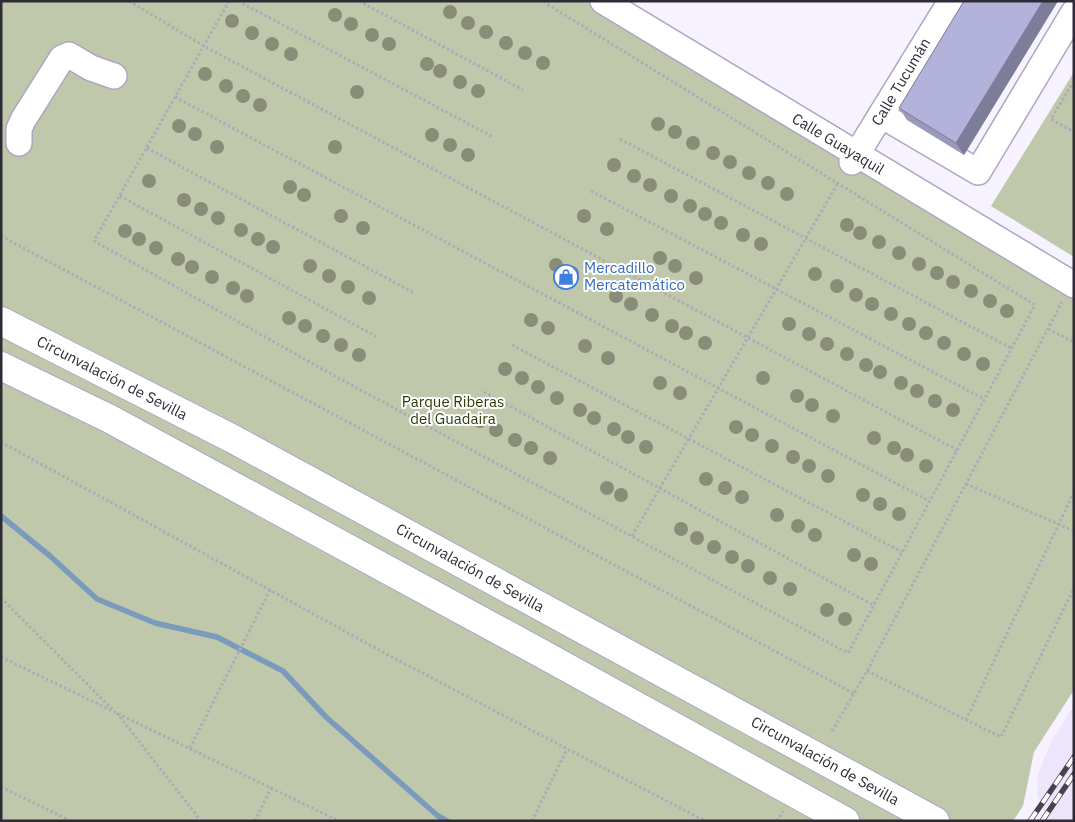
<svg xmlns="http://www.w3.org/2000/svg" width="1075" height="822" font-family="'IBM Plex Sans',sans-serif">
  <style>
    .built { fill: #ede5fc }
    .green { fill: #c0c8ac }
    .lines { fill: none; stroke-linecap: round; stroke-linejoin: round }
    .stream { stroke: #7a9bbb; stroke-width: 5.5 }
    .minor-casing { stroke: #afa5c2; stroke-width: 28 }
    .highway-casing { stroke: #afa5c2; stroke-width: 30 }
    .path { stroke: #aeaab6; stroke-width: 3; stroke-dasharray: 2.5 2.5; stroke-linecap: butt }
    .minor { stroke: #fff; stroke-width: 25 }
    .highway { stroke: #fff; stroke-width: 28 }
    .rail-casing { stroke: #47434f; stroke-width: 5.5 }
    .rail { stroke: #fff; stroke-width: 4; stroke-dasharray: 11; stroke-linecap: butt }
    .tree { fill: #898d77 }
    .wall { fill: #9a99bc }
    .shaded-wall { fill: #7d7d99 }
    .building { fill: #b3b2db; stroke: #7d7d99 }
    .labels { text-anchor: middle; stroke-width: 4; stroke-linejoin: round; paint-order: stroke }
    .street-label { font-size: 15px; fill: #2f2b36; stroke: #fff }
    .shop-label { font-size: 15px; fill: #366cbe; stroke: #fff; text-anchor: start }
    .park-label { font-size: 15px; fill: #2f3a08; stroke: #fff }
  </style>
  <rect width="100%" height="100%" fill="#f6f2ff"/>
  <polygon class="built" points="1074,705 1074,821 1047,821 1037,794 1038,774 1050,744"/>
  <g class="green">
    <polygon points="1,1 586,1 1074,298 1074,690 1034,752 1023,806 1013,821 1,821"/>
    <polygon points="1074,72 1074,257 991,206"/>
  </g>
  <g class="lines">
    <polyline class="stream" points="1,516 50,556 97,599 155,623 217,637 283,671 326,717 438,816 447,821"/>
    <defs>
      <g id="minor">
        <polyline points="603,1 1074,285"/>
        <polyline points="881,115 978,172 1074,12"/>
        <polyline points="19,143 19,129 23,120 62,58 69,55 91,68 114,76"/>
        <polyline points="852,162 951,1"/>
      </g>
      <g id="highway">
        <polyline points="1,321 233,439 935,821"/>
        <polyline points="1,366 110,419 537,651 845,821"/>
      </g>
    </defs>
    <use href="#minor" class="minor-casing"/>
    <use href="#highway" class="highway-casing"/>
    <g class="path">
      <polyline points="129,1 204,46 957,450"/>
      <polyline points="229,1 94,241 342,380 848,653 1035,305 542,1"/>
      <polyline points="238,1 493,137"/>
      <polyline points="359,1 523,90"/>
      <polyline points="1074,81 1051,119 1074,132"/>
      <polyline points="175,97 929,501"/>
      <polyline points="620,139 1011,348"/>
      <polyline points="147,148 414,293"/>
      <polyline points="591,191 984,399"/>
      <polyline points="120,196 377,337"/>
      <polyline points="1,236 855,694"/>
      <polyline points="1048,329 1074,342"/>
      <polyline points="512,345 902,552"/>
      <polyline points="484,392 873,605"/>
      <polyline points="1,442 388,655 705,821"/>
      <polyline points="966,484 1074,531"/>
      <polyline points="632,536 838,183"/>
      <polyline points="1,598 112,709"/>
      <polyline points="1,657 339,821"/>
      <polyline points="867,671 1001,737 1074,588"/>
      <polyline points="117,713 201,821"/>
      <polyline points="966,720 1074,492"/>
      <polyline points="832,731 867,671 1062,302"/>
      <polyline points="190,748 270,590"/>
      <polyline points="1,787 71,821"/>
      <polyline points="255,821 271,788"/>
      <polyline points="532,821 567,749"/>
      <polyline points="777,821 783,811"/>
    </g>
    <use href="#minor" class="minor"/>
    <use href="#highway" class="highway"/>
    <defs>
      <g id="rail">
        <polyline points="1030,821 1074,757"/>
        <polyline points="1042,821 1074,774"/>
      </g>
    </defs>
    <use href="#rail" class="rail-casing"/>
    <use href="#rail" class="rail"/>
  </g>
  <g class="tree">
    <circle cx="450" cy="12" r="7"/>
    <circle cx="335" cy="15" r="7"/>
    <circle cx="232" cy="21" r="7"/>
    <circle cx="468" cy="23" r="7"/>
    <circle cx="351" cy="24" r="7"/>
    <circle cx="486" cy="32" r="7"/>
    <circle cx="252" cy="33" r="7"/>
    <circle cx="372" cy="35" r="7"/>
    <circle cx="506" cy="43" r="7"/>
    <circle cx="272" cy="44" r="7"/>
    <circle cx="389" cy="44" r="7"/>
    <circle cx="525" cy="53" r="7"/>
    <circle cx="291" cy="54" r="7"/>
    <circle cx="543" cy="63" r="7"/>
    <circle cx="427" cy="64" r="7"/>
    <circle cx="440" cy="71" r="7"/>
    <circle cx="205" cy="74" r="7"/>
    <circle cx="460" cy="82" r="7"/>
    <circle cx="226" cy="86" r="7"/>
    <circle cx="478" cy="91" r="7"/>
    <circle cx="357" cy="92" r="7"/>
    <circle cx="243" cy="96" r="7"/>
    <circle cx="260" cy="105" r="7"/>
    <circle cx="658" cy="124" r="7"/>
    <circle cx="179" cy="126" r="7"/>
    <circle cx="675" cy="132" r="7"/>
    <circle cx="195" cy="134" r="7"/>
    <circle cx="432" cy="135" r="7"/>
    <circle cx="693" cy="143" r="7"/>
    <circle cx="450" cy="145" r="7"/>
    <circle cx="217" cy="147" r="7"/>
    <circle cx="335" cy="147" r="7"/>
    <circle cx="713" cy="153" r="7"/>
    <circle cx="468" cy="155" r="7"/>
    <circle cx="730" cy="162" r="7"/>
    <circle cx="614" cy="165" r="7"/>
    <circle cx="749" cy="173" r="7"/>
    <circle cx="634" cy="176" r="7"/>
    <circle cx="149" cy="181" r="7"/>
    <circle cx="768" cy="183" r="7"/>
    <circle cx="650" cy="185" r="7"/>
    <circle cx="290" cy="187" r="7"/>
    <circle cx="787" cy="194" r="7"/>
    <circle cx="304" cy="195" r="7"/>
    <circle cx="671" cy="196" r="7"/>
    <circle cx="184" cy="200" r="7"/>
    <circle cx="690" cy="206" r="7"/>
    <circle cx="201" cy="209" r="7"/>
    <circle cx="705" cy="214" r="7"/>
    <circle cx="341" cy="216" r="7"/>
    <circle cx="584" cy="216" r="7"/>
    <circle cx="218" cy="218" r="7"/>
    <circle cx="721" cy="223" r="7"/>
    <circle cx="847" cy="225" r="7"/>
    <circle cx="363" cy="228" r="7"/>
    <circle cx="607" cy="229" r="7"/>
    <circle cx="241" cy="230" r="7"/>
    <circle cx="125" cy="231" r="7"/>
    <circle cx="860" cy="233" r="7"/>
    <circle cx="743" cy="235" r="7"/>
    <circle cx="139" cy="239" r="7"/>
    <circle cx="258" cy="239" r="7"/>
    <circle cx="879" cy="242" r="7"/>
    <circle cx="761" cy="244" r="7"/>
    <circle cx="273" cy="247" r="7"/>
    <circle cx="156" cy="248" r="7"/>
    <circle cx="899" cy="253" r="7"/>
    <circle cx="660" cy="258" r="7"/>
    <circle cx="178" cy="259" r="7"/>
    <circle cx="919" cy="264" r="7"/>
    <circle cx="556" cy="265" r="7"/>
    <circle cx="310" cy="266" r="7"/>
    <circle cx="675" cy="266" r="7"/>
    <circle cx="192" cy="267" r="7"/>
    <circle cx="572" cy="273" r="7"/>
    <circle cx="937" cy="273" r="7"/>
    <circle cx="815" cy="274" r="7"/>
    <circle cx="329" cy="276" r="7"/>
    <circle cx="212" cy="277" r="7"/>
    <circle cx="696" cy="278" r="7"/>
    <circle cx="953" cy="282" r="7"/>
    <circle cx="837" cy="286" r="7"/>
    <circle cx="348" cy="287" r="7"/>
    <circle cx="233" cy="288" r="7"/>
    <circle cx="971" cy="291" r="7"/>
    <circle cx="856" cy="295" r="7"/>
    <circle cx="247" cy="296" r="7"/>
    <circle cx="616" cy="296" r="7"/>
    <circle cx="369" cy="298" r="7"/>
    <circle cx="990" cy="301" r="7"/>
    <circle cx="631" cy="304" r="7"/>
    <circle cx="872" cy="304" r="7"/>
    <circle cx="1007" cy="311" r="7"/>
    <circle cx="891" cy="314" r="7"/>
    <circle cx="652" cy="315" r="7"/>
    <circle cx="289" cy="318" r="7"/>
    <circle cx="531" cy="320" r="7"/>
    <circle cx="789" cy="324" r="7"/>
    <circle cx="909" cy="324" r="7"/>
    <circle cx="305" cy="326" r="7"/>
    <circle cx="672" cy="326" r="7"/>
    <circle cx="548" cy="328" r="7"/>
    <circle cx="686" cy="333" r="7"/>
    <circle cx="926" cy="333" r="7"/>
    <circle cx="809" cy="334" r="7"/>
    <circle cx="323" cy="336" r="7"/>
    <circle cx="705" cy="343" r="7"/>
    <circle cx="944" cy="343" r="7"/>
    <circle cx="827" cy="344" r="7"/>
    <circle cx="341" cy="345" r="7"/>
    <circle cx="585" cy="346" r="7"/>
    <circle cx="847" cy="354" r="7"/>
    <circle cx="964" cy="354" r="7"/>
    <circle cx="359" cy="355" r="7"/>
    <circle cx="608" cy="358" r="7"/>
    <circle cx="983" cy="364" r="7"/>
    <circle cx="866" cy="365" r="7"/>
    <circle cx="505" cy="369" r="7"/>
    <circle cx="880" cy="372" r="7"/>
    <circle cx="522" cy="378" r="7"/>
    <circle cx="763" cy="378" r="7"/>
    <circle cx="660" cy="383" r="7"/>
    <circle cx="901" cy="383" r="7"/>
    <circle cx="538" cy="387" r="7"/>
    <circle cx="917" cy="391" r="7"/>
    <circle cx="680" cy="393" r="7"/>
    <circle cx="797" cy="396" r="7"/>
    <circle cx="557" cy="398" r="7"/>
    <circle cx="935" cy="401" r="7"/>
    <circle cx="812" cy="405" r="7"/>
    <circle cx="580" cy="410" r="7"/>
    <circle cx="953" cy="410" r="7"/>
    <circle cx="833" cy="416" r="7"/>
    <circle cx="594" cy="418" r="7"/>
    <circle cx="480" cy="421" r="7"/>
    <circle cx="736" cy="427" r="7"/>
    <circle cx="614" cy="429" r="7"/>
    <circle cx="496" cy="430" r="7"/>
    <circle cx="752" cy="435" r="7"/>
    <circle cx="628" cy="437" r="7"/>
    <circle cx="874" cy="438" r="7"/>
    <circle cx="515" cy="440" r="7"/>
    <circle cx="772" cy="446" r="7"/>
    <circle cx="646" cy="447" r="7"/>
    <circle cx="531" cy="448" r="7"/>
    <circle cx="894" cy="448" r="7"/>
    <circle cx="907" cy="455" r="7"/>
    <circle cx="793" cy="457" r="7"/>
    <circle cx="550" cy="458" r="7"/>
    <circle cx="809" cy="466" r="7"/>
    <circle cx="926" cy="466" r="7"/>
    <circle cx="828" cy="476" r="7"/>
    <circle cx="706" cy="479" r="7"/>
    <circle cx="607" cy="488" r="7"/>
    <circle cx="725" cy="488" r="7"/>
    <circle cx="621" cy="495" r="7"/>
    <circle cx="863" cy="495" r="7"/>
    <circle cx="742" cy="497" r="7"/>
    <circle cx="880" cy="504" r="7"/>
    <circle cx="899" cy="514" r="7"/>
    <circle cx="777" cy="515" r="7"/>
    <circle cx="798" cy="526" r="7"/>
    <circle cx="681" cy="529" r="7"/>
    <circle cx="815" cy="535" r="7"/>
    <circle cx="697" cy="538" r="7"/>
    <circle cx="714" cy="547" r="7"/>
    <circle cx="854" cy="555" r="7"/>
    <circle cx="732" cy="557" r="7"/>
    <circle cx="871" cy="564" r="7"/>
    <circle cx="748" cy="566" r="7"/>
    <circle cx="770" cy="578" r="7"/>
    <circle cx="790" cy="589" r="7"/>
    <circle cx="827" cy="610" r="7"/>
    <circle cx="845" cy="619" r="7"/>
  </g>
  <polygon class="wall" points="964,1 1058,1 964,155 907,120 899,108"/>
  <polygon class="shaded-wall" points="1043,1 1058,1 964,155 956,143"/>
  <polygon class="building" points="964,1 1043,1 956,143 899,108"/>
  <defs>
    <symbol id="shop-ring" viewBox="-11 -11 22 22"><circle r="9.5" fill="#fff" stroke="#3f7fe0" stroke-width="1.5"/><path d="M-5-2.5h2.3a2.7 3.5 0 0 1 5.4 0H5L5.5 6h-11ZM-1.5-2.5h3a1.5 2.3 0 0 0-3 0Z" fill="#3f7fe0"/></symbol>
  </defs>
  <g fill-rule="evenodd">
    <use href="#shop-ring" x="552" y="263" width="28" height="28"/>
  </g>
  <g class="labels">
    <g class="street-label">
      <text transform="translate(901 82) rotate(-59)" y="5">Calle Tucumán</text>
      <text transform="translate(838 144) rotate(31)" y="5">Calle Guayaquil</text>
      <text transform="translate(112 378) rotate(27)" y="5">Circunvalación de Sevilla</text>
      <text transform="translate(470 568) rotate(29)" y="5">Circunvalación de Sevilla</text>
      <text transform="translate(825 761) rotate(29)" y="5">Circunvalación de Sevilla</text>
    </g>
    <g class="shop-label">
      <text x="584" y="273">Mercadillo<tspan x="584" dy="17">Mercatemático</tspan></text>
    </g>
    <g class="park-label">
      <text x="453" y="407">Parque Riberas<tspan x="453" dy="17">del Guadaira</tspan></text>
    </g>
  </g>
  <rect width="1075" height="822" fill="none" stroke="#2f2b36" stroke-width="5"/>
</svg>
